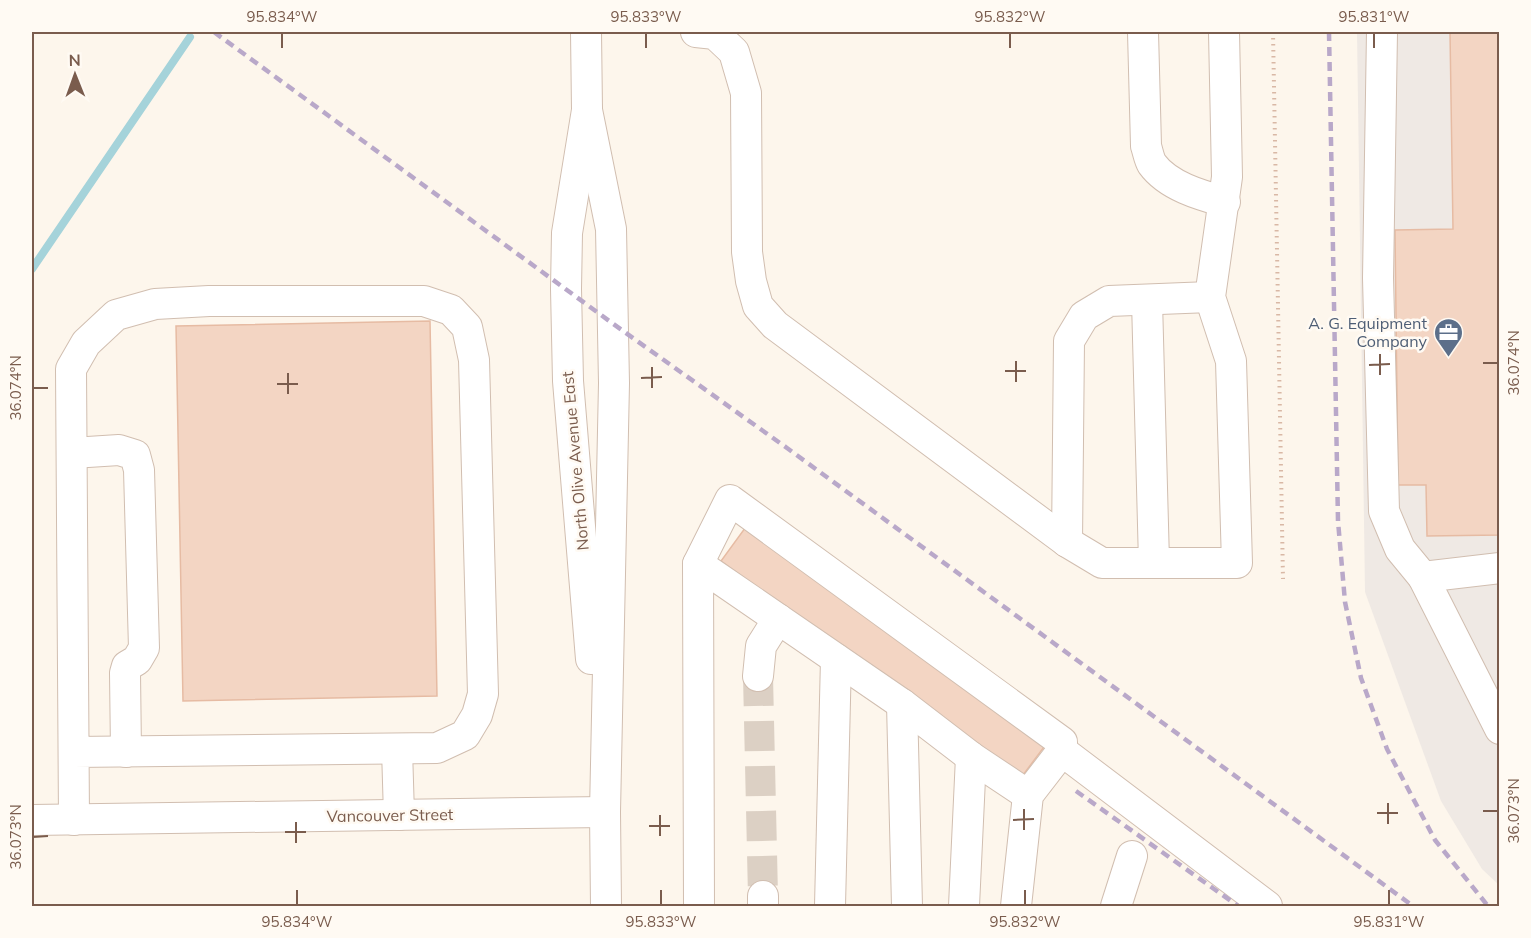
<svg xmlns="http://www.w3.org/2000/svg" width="1531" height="938" font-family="Mulish,sans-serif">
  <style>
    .industrial { fill: #efe9e4 }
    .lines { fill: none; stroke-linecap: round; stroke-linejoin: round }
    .stream { stroke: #a5d3da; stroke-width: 8 }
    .building { fill: #f3d5c3; stroke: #e6bba3; stroke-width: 1.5 }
    .minor-tunnel { stroke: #dcd0c4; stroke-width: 30; stroke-dasharray: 30 15; stroke-linecap: butt }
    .minor-casing { stroke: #d1beb0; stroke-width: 32 }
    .path { stroke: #d9b8a5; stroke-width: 4; stroke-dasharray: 1.5 4.5; stroke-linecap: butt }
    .minor { stroke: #fff; stroke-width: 30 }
    .rail { stroke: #b9a8c9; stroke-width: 4.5; stroke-dasharray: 9 6; stroke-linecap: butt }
    .ticks { fill: none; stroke: #7a5c4d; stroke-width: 2 }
    .labels { text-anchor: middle; stroke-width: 5; stroke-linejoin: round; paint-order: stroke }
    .service-label { font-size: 16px; fill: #4e5e75; stroke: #fffaf3; text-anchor: end }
    .street-label { font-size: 16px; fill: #7a5c4d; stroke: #fffaf3 }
    .neatline { fill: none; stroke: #7a5c4d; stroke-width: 2 }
    .ticks-label { font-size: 15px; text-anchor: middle; fill: #7a5c4d }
  </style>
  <rect width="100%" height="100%" fill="#fdf6ec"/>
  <polygon class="industrial" points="1357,32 1499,32 1499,885 1482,869 1441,801 1365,592"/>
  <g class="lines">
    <polyline class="stream" points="32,269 190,37"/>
  </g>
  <g class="building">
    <polygon points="1450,32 1500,32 1500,535 1427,536 1426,485 1398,485 1395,230 1453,229"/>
    <polygon points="430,321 437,696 183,701 176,326"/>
    <polygon points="748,524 1047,743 1020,779 721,561"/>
  </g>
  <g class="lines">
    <polyline class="minor-tunnel" points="758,676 763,896"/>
    <defs>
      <g id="minor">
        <polyline points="586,32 587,110 567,233 566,289 568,381 591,659"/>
        <polyline points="696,32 715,34 734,52 746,93 747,252 751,281 758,306 775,325 1067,542 1102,563 1237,563 1231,361 1210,297 1227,177 1224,32"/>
        <path d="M1143,32L1146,146C1148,152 1149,159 1152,164C1168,186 1200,195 1225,202"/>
        <polyline points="1382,32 1378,278 1384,511 1400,549 1423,577 1500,568"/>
        <polyline points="587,110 611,229 614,383 605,812 606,906"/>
        <polyline points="1147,301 1154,562"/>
        <polyline points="72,453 119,450 135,455 139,470 144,648 137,660 127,666 125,673 126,752"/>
        <polyline points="1067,542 1069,341 1084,316 1109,301 1210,297"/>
        <polyline points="698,564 730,500 1062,742 1062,751"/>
        <polyline points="1423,577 1500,729"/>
        <polyline points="758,676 761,646 778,619"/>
        <polyline points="902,704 907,906"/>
        <polyline points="397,749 399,815"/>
        <polyline points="74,752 437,748 465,735 477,715 483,694 474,360 467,327 451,310 424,301 209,301 155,304 116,315 86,343 71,369 74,820"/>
        <polyline points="32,820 605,812"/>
        <polyline points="763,896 763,906"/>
        <polyline points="699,906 698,564 902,704 971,757 1028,795"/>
        <polyline points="830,906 836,659"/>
        <polyline points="964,906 971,757"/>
        <polyline points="1016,906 1028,795 1062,751 1267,906"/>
        <polyline points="1116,906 1132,856"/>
      </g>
    </defs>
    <use href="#minor" class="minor-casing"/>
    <polyline class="path" points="1273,32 1283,579"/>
    <use href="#minor" class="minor"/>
    <g class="rail">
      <polyline points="214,32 612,323 787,448 1413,906"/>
      <polyline points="1329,32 1338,521 1345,602 1361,678 1387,749 1435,840 1488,906"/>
      <polyline points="1076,791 1238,906"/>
    </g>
  </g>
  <path class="ticks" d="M282,33V48M646,33V48M1010,33V48M1374,33V48M1380,354V375M1016,361V382M1483,363H1498M1369,365L1390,364M652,367V388M1005,371H1026M288,373V394M641,378L662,377M277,384H298M33,388H48M1388,803V824M1024,809V830M1483,811H1498M1377,813H1398M660,815V836M1013,820L1034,819M296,822V843M649,826H670M285,832H306M33,837L48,836M297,890V905M661,890V905M1025,890V905M1389,890V905"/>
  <defs>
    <symbol id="office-pin" viewBox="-11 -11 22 30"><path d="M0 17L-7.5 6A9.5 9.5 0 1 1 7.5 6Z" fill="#5c6f8a" stroke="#fffaf3"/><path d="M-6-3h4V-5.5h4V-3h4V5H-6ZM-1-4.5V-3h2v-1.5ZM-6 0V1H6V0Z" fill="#fff"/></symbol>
  </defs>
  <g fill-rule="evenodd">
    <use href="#office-pin" x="1432" y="316" width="33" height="45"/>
  </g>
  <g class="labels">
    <g class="service-label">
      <text x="1427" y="329">A. G. Equipment<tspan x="1427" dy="18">Company</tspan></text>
    </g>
    <g class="street-label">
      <text transform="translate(575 461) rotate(-95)" y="6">North Olive Avenue East</text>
      <text transform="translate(390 815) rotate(-1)" y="6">Vancouver Street</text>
    </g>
  </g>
  <rect width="1531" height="938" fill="none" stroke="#fffaf3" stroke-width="66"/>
  <g transform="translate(75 75) rotate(359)" stroke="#fffaf3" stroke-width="4.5" paint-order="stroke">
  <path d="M0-4.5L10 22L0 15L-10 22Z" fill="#7a5c4d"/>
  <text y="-9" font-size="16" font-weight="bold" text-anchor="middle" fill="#7a5c4d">N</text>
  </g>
  <rect x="33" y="33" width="1465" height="872" class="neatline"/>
  <g class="ticks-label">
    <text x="282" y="22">95.834°W</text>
    <text x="646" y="22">95.833°W</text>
    <text x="1010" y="22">95.832°W</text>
    <text x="1374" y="22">95.831°W</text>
    <text transform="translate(1514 363) rotate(-90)" y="5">36.074°N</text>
    <text transform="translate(16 388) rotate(-90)" y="5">36.074°N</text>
    <text transform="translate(1514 811) rotate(-90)" y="5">36.073°N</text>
    <text transform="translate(16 837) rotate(-90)" y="5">36.073°N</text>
    <text x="297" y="927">95.834°W</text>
    <text x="661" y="927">95.833°W</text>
    <text x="1025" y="927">95.832°W</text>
    <text x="1389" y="927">95.831°W</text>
  </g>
</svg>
